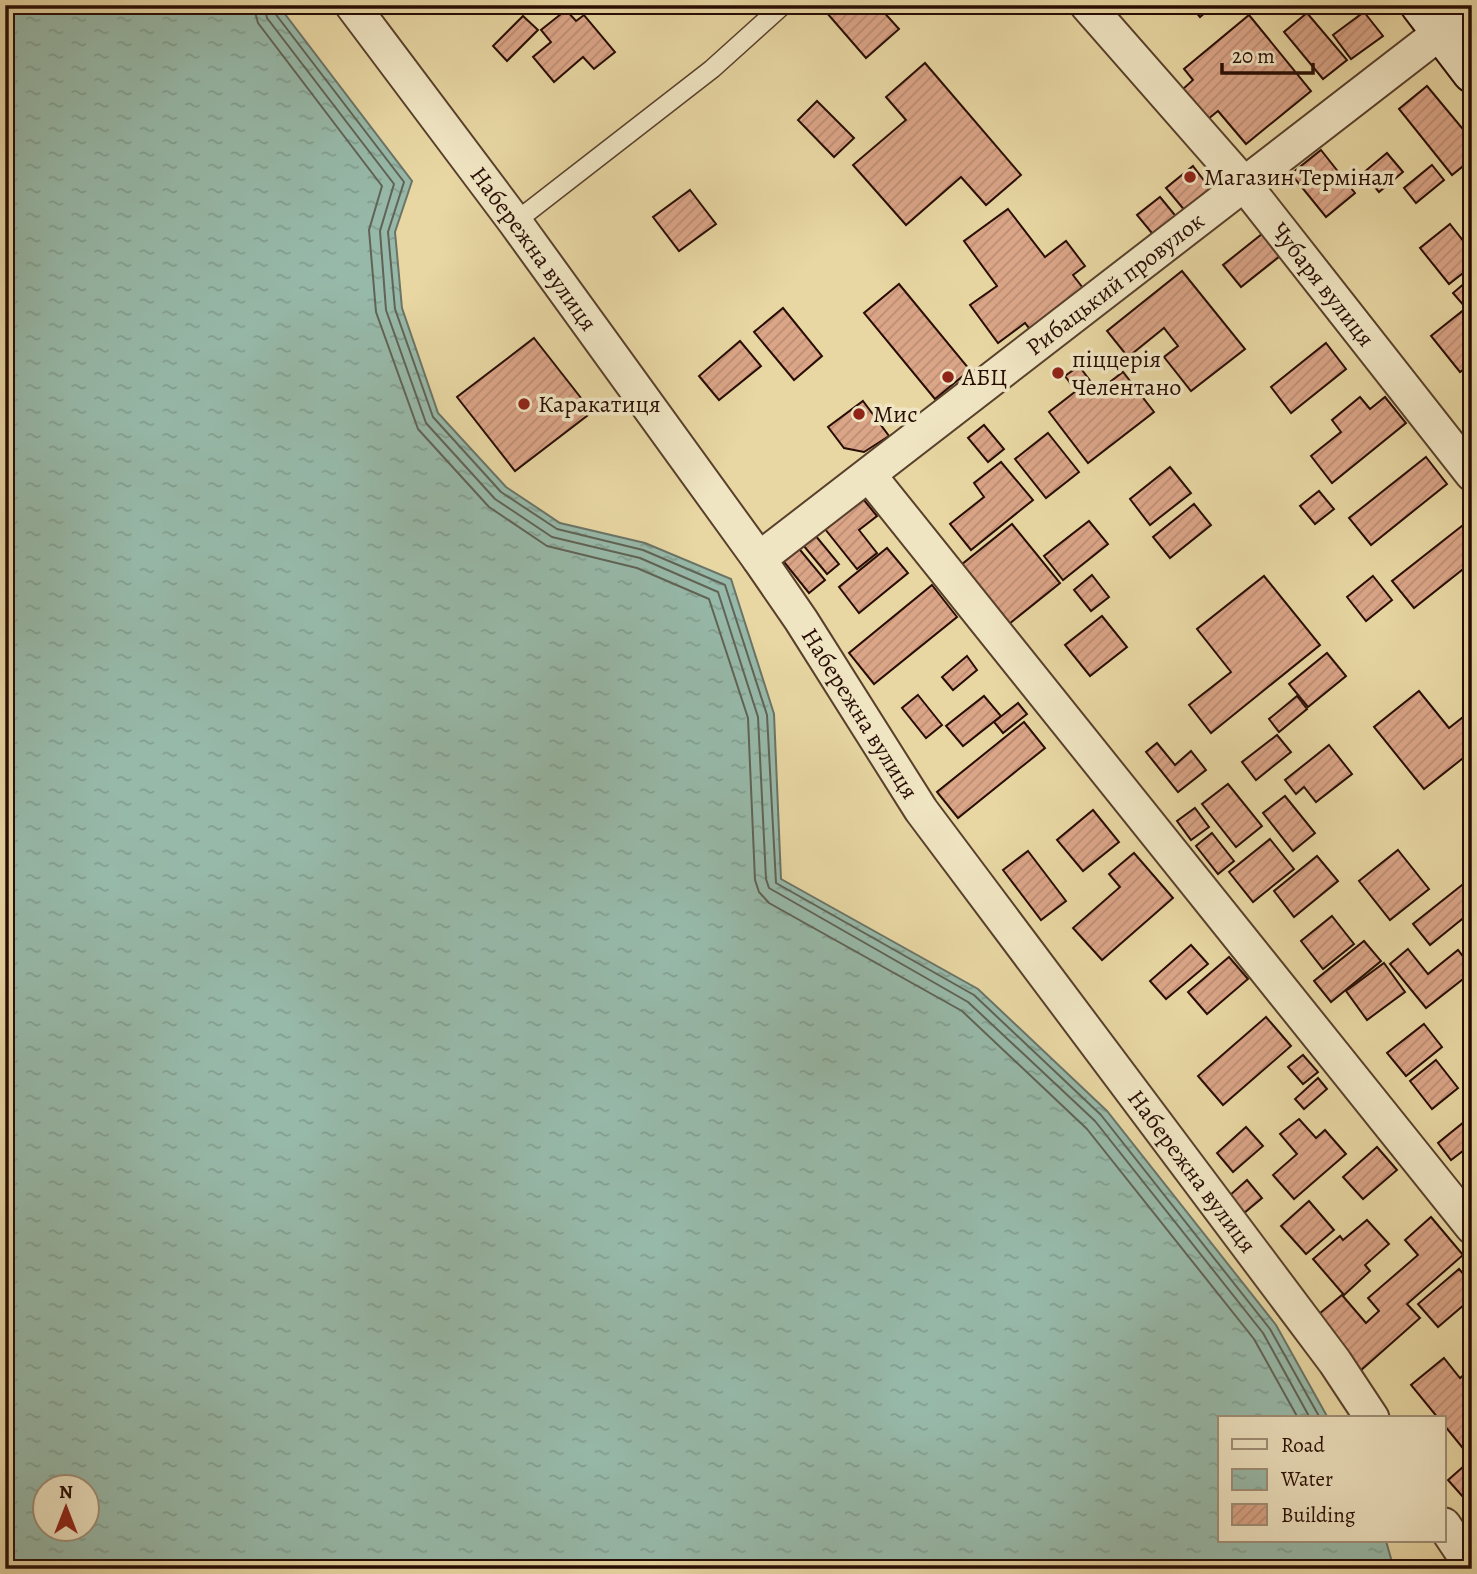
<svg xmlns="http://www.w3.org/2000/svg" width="1477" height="1574" font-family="Alegreya,serif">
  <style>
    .water { fill: url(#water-ripples); stroke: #6b7467; stroke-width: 2; fill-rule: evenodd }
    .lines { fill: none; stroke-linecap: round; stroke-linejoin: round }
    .shore { stroke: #606356; stroke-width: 2 }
    .building { fill: url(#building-hatch); stroke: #280d04; stroke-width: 2 }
    .lane-casing { stroke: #58402c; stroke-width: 21 }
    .street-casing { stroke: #58402c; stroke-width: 37 }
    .secondary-casing { stroke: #280d04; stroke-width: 42 }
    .lane { stroke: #f0e5c3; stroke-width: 18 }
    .street { stroke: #f0e5c3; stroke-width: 33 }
    .secondary { stroke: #f0e5c3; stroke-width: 38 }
    .poi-dot { fill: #8f2418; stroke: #f0e5c3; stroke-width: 2.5 }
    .labels { text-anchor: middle; stroke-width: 7; stroke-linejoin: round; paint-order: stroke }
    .poi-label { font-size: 24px; fill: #280d04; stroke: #f0e5c3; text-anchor: start }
    .street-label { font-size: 24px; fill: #280d04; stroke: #f0e5c3 }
  </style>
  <defs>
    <pattern id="water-ripples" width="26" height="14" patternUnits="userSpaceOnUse" patternTransform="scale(1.75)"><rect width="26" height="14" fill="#97b9a9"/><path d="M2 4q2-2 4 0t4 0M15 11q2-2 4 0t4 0" fill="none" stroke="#829e90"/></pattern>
    <pattern id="building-hatch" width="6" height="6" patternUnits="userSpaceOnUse" patternTransform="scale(1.75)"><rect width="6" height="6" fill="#dba588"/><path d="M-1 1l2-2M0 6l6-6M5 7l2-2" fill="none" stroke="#bc8d74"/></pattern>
  </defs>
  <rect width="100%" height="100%" fill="#e8d7a3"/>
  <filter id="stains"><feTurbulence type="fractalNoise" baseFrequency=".00286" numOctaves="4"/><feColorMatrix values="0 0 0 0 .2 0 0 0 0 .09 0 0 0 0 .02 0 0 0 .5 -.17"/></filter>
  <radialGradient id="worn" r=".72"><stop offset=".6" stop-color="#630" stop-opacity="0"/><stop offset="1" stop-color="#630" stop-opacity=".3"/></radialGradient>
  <path class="water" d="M5,5H278L412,181L395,232L402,308L438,413L506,487L560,523L645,543L731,579L774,714L781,879L978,989L1107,1111L1276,1325L1328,1418H1220V1541H1386L1394,1569H5ZM46,1486H88V1528H46Z"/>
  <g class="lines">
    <g class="shore">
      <polyline points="253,5 258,23 382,186 369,230 376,312 418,429 489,507 547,546 637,568 709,599 748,718 755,880 759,892 769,903 962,1011 1087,1129 1254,1339 1298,1418"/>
      <polyline points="264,5 267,18 394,184 380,231 386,310 426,423 495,499 552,537 640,558 718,592 758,717 766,879 769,888 968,1002 1095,1121 1263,1333 1310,1418"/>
      <polyline points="273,5 274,12 404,182 388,232 395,309 433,417 501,492 557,529 643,550 725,585 767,715 776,883 974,995 1101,1115 1270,1329 1320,1418"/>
    </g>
  </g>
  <g class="building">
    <polygon points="820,5 882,5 880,8 899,29 866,58"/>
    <polygon points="1190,5 1214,5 1200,17"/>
    <polygon points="566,10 576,21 584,15 615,52 594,69 583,57 554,82 533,57 551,42 541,30"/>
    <polygon points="1364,12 1383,36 1351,59 1333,35"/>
    <polygon points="1307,13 1347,60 1323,79 1284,32"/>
    <polygon points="1249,15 1311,91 1246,144 1218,111 1208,119 1183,89 1193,80 1184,69"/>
    <polygon points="523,16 538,30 507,61 493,46"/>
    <polygon points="925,63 1021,175 986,205 961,177 906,225 853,165 906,120 886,97"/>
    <polygon points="1427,86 1472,140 1472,159 1452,175 1399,109"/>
    <polygon points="817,101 854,138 834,157 798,120"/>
    <polygon points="1321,150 1355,193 1326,217 1291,174"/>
    <polygon points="1387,153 1403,172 1379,192 1363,173"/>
    <polygon points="1432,165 1444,180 1416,203 1404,188"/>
    <polygon points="1193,166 1212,191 1186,212 1166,188"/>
    <polygon points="690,190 716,224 679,251 653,217"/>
    <polygon points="1160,197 1179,220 1156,238 1137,215"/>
    <polygon points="1008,209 1045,257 1066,241 1085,266 1073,275 1089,296 1035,336 1025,323 998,343 970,305 997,286 964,241"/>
    <polygon points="1450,224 1468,247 1472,243 1472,266 1449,284 1420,248"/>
    <polygon points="1262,234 1280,256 1241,287 1223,265"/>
    <polygon points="1182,271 1245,349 1191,391 1164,357 1178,346 1164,328 1128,357 1107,331"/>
    <polygon points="1472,277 1472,363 1460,372 1431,336 1466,308 1453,293"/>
    <polygon points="899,284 970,370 935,399 864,313"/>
    <polygon points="783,308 822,356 794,380 754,332"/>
    <polygon points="534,338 592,412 515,471 457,397"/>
    <polygon points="740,341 761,366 719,400 699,376"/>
    <polygon points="1326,343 1346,369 1291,413 1271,387"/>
    <polygon points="1079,366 1098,391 1123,372 1154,412 1088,463 1049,412 1076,391 1065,376"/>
    <polygon points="1360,397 1370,409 1385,397 1406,423 1332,483 1311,456 1341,432 1332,420"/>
    <polygon points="863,401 889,436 864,452 844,448 828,427"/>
    <polygon points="984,425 1004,449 988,462 968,438"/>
    <polygon points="1048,433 1079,472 1046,498 1015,459"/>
    <polygon points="1426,457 1447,484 1371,545 1349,518"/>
    <polygon points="1001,462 1033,500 971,550 950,524 984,497 974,483"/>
    <polygon points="1170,467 1191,493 1150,525 1130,499"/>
    <polygon points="1319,491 1334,509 1315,524 1300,506"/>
    <polygon points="859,494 877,516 859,530 877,553 857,569 821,524"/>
    <polygon points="1194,504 1211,525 1170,558 1153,537"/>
    <polygon points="1472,518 1472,562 1414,608 1392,581"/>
    <polygon points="1089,521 1108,544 1063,580 1044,556"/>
    <polygon points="1012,524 1060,583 1009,624 961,565"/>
    <polygon points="810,529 839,564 827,574 798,539"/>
    <polygon points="796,545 825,580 809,593 780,557"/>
    <polygon points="887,548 908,573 859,613 839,587"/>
    <polygon points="1092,575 1109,597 1091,611 1074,590"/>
    <polygon points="1264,576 1320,645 1211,733 1189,705 1231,672 1197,629"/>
    <polygon points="1373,576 1392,600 1366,621 1347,597"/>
    <polygon points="932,585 957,617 874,684 849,653"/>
    <polygon points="1102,616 1127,647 1090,676 1065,645"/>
    <polygon points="1327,653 1346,676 1308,707 1289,684"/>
    <polygon points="967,656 977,670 953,690 942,677"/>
    <polygon points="1419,691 1449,728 1472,710 1472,751 1424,789 1374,727"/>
    <polygon points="918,695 942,725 926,738 902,708"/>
    <polygon points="984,696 1001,716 963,746 946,726"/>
    <polygon points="1297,696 1307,709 1279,732 1269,719"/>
    <polygon points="1018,703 1027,714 1003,733 994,722"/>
    <polygon points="1024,722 1045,748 958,818 937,792"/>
    <polygon points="1277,735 1291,752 1256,780 1242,762"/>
    <polygon points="1157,743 1175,765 1191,751 1206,770 1178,792 1146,752"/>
    <polygon points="1329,745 1352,774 1316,802 1304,787 1296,794 1285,780"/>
    <polygon points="1228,784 1262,826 1236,847 1202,804"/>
    <polygon points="1285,796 1315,833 1293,851 1263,813"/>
    <polygon points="1195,808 1209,827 1191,840 1177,821"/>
    <polygon points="1093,810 1119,842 1083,871 1057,840"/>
    <polygon points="1212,833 1234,861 1218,874 1196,846"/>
    <polygon points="1270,839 1294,869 1253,902 1229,872"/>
    <polygon points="1398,850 1429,889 1390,920 1359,881"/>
    <polygon points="1028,851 1066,901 1041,920 1003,870"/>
    <polygon points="1134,853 1173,898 1102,960 1073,928 1120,887 1109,874"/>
    <polygon points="1317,856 1338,881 1294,917 1274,891"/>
    <polygon points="1472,877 1472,911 1430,945 1413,924"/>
    <polygon points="1332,916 1354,944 1323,969 1301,941"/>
    <polygon points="1364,941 1381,961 1331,1002 1314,981"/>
    <polygon points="1191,945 1208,964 1166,999 1150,981"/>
    <polygon points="1408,949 1428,974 1458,950 1472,968 1472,972 1426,1008 1390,964"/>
    <polygon points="1229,957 1248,979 1207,1014 1188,992"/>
    <polygon points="1384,963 1405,992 1367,1020 1346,991"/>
    <polygon points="1266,1017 1291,1046 1223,1105 1198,1076"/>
    <polygon points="1424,1024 1442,1047 1406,1076 1387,1053"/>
    <polygon points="1303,1055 1318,1072 1303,1084 1288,1067"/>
    <polygon points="1436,1060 1458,1088 1432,1109 1410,1081"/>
    <polygon points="1318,1078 1327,1089 1304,1109 1295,1099"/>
    <polygon points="1299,1119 1316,1138 1325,1130 1346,1154 1294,1199 1273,1175 1297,1154 1280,1134"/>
    <polygon points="1464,1122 1472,1132 1472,1144 1451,1160 1438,1143"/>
    <polygon points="1246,1127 1263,1146 1233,1172 1217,1153"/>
    <polygon points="1377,1147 1397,1170 1363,1199 1343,1177"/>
    <polygon points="1247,1180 1262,1198 1244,1213 1229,1196"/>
    <polygon points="1309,1201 1334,1230 1306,1254 1281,1226"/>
    <polygon points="1431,1217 1463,1255 1407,1304 1420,1318 1360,1371 1314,1318 1342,1295 1366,1323 1379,1311 1368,1298 1418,1255 1405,1240"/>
    <polygon points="1367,1220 1389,1244 1365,1265 1370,1271 1344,1295 1313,1259 1340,1236 1343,1240"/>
    <polygon points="1459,1269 1472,1284 1472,1298 1438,1327 1418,1304"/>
    <polygon points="1444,1358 1460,1378 1472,1368 1472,1447 1466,1452 1444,1425 1444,1418 1438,1418 1411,1385"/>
    <polygon points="1472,1459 1472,1491 1464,1498 1448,1480"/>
  </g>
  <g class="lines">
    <defs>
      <polyline id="lane" points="515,222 712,69 783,5"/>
      <g id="street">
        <path id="s1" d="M352,5L515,222L759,559L801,620L921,810L1335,1362L1372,1418"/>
        <path id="s2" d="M1087,5L1244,184L1472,474"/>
        <polyline points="869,475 1472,1227"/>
        <path id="s3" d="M759,559L1472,8"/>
        <polyline points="1444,1525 1472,1567"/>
      </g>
      <polyline id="secondary" points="1420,5 1472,73"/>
    </defs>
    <use href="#lane" class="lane-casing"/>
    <use href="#street" class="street-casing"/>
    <use href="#secondary" class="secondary-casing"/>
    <use href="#lane" class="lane"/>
    <use href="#street" class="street"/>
    <use href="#secondary" class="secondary"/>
  </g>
  <g class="poi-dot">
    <circle cx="1190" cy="177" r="7"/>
    <circle cx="1058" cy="373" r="7"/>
    <circle cx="948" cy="377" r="7"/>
    <circle cx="524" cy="404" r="7"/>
    <circle cx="859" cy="414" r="7"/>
  </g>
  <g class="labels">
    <g class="poi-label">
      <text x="1204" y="185">Магазин Термінал</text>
      <text x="1072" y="367">піццерія<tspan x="1072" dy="28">Челентано</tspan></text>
      <text x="962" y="385">АБЦ</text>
      <text x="538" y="412">Каракатиця</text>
      <text x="873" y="422">Мис</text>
    </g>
    <g class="street-label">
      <text dy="8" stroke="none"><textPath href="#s1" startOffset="304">Набережна вулиця</textPath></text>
      <text dy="8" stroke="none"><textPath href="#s3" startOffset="450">Рибацький провулок</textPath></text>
      <text dy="8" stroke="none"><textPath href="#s2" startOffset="366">Чубаря вулиця</textPath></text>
      <text dy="8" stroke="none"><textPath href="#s1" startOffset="872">Набережна вулиця</textPath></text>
      <text dy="8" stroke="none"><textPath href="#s1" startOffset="1438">Набережна вулиця</textPath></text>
    </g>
  </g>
  <rect width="1477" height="1574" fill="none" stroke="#e8d7a3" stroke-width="28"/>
  <rect x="7" y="7" width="1463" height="1560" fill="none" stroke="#280d04" stroke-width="3.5"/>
  <rect x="14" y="14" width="1449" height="1546" fill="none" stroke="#280d04" stroke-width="2"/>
  <rect x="1218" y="1416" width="228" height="126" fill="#f0e5c3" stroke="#a08f77" stroke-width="2"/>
  <rect x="1232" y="1439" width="35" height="10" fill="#f0e5c3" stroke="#a08f77" stroke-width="2"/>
  <text x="1281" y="1452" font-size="21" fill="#280d04">Road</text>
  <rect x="1232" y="1469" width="35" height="21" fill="url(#water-ripples)" stroke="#a08f77" stroke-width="2"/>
  <text x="1281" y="1486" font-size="21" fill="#280d04">Water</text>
  <rect x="1232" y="1504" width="35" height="21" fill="url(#building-hatch)" stroke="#a08f77" stroke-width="2"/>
  <text x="1281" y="1522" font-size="21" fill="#280d04">Building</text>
  <g transform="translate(66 1508)"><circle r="33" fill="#f0e5c3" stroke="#a08f77" stroke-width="2"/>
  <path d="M0-5L12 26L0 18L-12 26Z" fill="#8f2418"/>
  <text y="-10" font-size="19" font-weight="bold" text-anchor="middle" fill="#280d04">N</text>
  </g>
  <path d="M1222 63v10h91v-10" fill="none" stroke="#280d04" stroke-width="3.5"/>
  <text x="1232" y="63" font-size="21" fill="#280d04" stroke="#f0e5c3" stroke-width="5" paint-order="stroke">20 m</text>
  <rect width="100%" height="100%" filter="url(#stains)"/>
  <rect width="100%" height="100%" fill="url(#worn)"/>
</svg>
